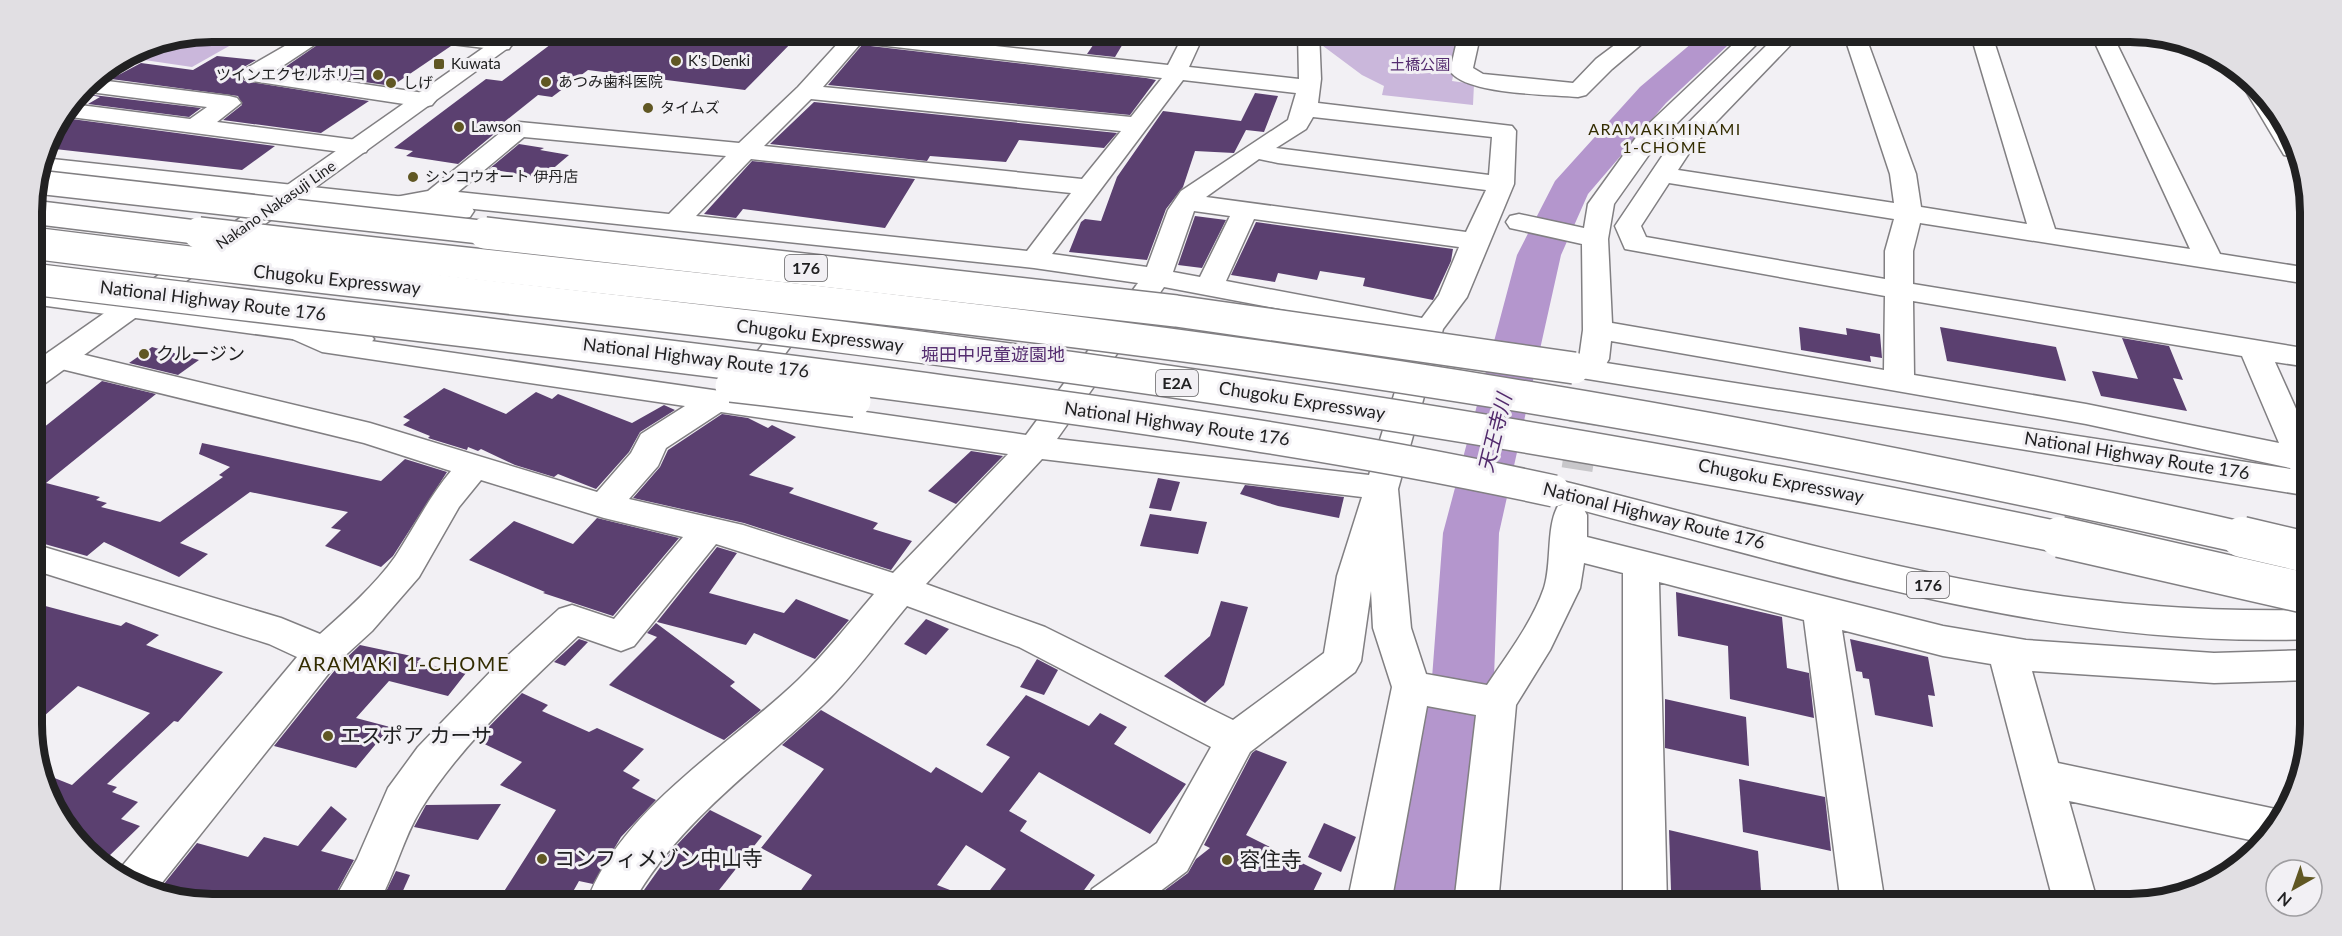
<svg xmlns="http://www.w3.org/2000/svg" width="2342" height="936" font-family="Lato,'Noto Sans JP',sans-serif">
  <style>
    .green { fill: #cab7db }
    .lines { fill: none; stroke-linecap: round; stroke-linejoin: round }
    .river { fill: #b496cd; fill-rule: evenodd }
    .building { fill: #5b4070; fill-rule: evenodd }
    .minor-tunnel { stroke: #c8c7ca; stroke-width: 31; stroke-dasharray: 31 15; stroke-linecap: butt }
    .minor-casing { stroke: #817f82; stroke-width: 3 }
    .secondary-casing { stroke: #817f82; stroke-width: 3 }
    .trunk-casing { stroke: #817f82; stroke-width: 3 }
    .minor { fill: #fff; fill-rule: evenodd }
    .secondary { fill: #fff; fill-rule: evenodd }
    .trunk { fill: #fff; fill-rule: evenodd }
    .trunk-bridge-far1-casing { stroke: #817f82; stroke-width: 26; stroke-linecap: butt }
    .trunk-bridge-casing { stroke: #817f82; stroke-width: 34; stroke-linecap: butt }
    .motorway-bridge-far2-casing { stroke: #817f82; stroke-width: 26; stroke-linecap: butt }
    .motorway-bridge-far1-casing { stroke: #817f82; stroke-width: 34; stroke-linecap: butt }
    .motorway-bridge-casing { stroke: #817f82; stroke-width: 43; stroke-linecap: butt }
    .trunk-bridge-far1 { stroke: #fff; stroke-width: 23 }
    .trunk-bridge { stroke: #fff; stroke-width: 31 }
    .motorway-bridge-far2 { stroke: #fff; stroke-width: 23 }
    .motorway-bridge-far1 { stroke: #fff; stroke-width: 31 }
    .motorway-bridge { stroke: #fff; stroke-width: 40 }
    .poi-dot { fill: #605723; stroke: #f2f0f4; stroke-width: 2 }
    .labels { text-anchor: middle; stroke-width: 6; stroke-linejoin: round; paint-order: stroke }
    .far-poi-label { font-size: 15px; fill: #212122; stroke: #f2f0f4; text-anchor: start }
    .far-park-label { font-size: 15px; fill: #542c6f; stroke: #f2f0f4 }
    .far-street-label { font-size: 15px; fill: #212122; stroke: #f2f0f4 }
    .far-neighbourhood-label { font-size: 16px; letter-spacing: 1.5px; fill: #332c01; stroke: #f2f0f4 }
    .shield { fill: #f2f0f4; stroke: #605f61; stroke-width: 1.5 }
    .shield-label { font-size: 16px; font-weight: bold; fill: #212122 }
    .street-label { font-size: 18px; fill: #212122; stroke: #f2f0f4 }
    .poi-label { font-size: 18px; fill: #212122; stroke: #f2f0f4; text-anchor: start }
    .park-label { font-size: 18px; fill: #542c6f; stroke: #f2f0f4 }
    .water-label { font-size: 20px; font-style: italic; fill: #522a6c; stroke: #f2f0f4 }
    .neighbourhood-label { font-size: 20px; letter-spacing: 1.5px; fill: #332c01; stroke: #f2f0f4 }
    .near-poi-label { font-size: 21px; fill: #212122; stroke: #f2f0f4; text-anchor: start }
    .rim { fill: none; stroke: #212122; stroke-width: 8 }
  </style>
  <rect width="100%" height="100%" fill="#f2f0f4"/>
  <g class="green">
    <polygon points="212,32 254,32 192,67 124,57 143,45"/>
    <polygon points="1314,32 1462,32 1452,81 1474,84 1473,105 1382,95 1384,86 1362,75 1315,40"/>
  </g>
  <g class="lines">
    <polygon class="river" points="1705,32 1742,32 1666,103 1588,194 1561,255 1499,533 1494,678 1457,904 1386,904 1432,678 1443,533 1517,255 1555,181 1640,87"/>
  </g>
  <g class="building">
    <polygon points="336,32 346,32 451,46 392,86 281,70"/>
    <polygon points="567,32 772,32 799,35 745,90 588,70 552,97 538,95 489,134 494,134 458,164 406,156 413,151 394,148 486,79 502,81"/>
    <polygon points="1102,32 1130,32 1115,57 1087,54"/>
    <polygon points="862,45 1146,78 1156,80 1130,115 828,85"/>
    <polygon points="217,56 256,60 244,67 240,73 244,81 369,101 321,133 223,120 242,105 238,96 111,79 141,63 193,70"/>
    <polygon points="1255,93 1278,96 1264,132 1246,130 1234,153 1195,151 1183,187 1166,209 1147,260 1069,252 1081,222 1085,219 1101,221 1117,177 1163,111 1241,121"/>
    <polygon points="85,94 201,108 189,117 88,104 100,97"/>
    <polygon points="814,102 1117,133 1104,148 1019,140 1006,162 930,156 927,161 770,144"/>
    <polygon points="64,118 275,146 242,170 46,148 50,133"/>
    <polygon points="519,144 544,148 540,150 569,155 542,178 489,169"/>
    <polygon points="752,161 915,179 885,228 743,209 736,218 704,214"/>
    <polygon points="1195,216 1226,220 1202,268 1178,265"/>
    <polygon points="1256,222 1453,249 1451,261 1433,300 1363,286 1365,278 1320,271 1317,280 1278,273 1275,282 1231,275"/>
    <polygon points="1799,327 1847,335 1846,328 1880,334 1882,358 1870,356 1871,362 1801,350"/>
    <polygon points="1940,327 2056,347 2066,381 1947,361"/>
    <polygon points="2122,338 2169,346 2183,380 2173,378 2187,411 2101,396 2092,371 2138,379"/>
    <polygon points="152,347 199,360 178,375 129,363"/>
    <polygon points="102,381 156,394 46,483 100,497 96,500 107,503 101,507 160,522 223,477 219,475 230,467 199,454 202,443 381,481 405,459 447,472 393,556 381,567 325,546 341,530 331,528 348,512 250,492 180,543 208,554 179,577 104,542 87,556 34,541 33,436"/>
    <polygon points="444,388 506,414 536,392 552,399 558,394 632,423 664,405 675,410 640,432 629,452 596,489 558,474 554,477 515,465 481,449 478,451 468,447 467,450 428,438 430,436 403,425 410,420 403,417"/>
    <polygon points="722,414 748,418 768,428 772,425 796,437 749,475 794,488 789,493 878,523 873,529 912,541 891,570 744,523 633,498 660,467 668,450"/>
    <polygon points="971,451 1003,456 956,504 928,491"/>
    <polygon points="1158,478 1180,482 1171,511 1149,508"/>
    <polygon points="1245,485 1344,497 1339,518 1278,506 1240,494"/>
    <polygon points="1150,514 1207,522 1198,554 1140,546"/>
    <polygon points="597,518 679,538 613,616 543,593 545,592 469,560 514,521 573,544"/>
    <polygon points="717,547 737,553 709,593 784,613 796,599 849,620 815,659 754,633 746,645 657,622"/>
    <polygon points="1676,592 1782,617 1787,668 1809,673 1814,718 1730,699 1728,646 1678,636"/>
    <polygon points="1221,601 1248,607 1224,685 1205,703 1164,676 1210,636"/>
    <polygon points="34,603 121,626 126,622 159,635 146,645 223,672 178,722 174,721 107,784 117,787 112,792 138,802 121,819 140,826 107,858 99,858 76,843 42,773 72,785 150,713 78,686 35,724"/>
    <polygon points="926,619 949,629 926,655 904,644"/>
    <polygon points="656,623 735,682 730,686 761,710 724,740 609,685 657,637 647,633"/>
    <polygon points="579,639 588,642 565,666 554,662"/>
    <polygon points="1850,639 1928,657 1935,696 1928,695 1933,727 1875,715 1869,679 1863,678 1862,672 1856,671"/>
    <polygon points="360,645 421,658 417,662 466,673 448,696 389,681 356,718 390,727 356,768 274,746 339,665"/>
    <polygon points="1037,659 1058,670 1044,695 1020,687"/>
    <polygon points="522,693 548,705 542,711 589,732 597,728 644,749 623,771 640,780 632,788 656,800 621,837 593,884 579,881 566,904 496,904 556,810 500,785 522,762 476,740"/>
    <path d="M1026,695L1089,726L1100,713L1127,727L1114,744L1186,784L1150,834L1039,772L1009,811L1027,821L1020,831L1095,875L1074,904H791L812,875L761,848L824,769L782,745L821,710L931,773L936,767L982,793L1010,757L986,745ZM966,845L1006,869L981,902L937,885Z"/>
    <polygon points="1665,699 1746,717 1749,766 1665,748"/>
    <polygon points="1256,750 1287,762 1246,835 1322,873 1307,904 1146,904 1188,873 1196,859 1210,848 1204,845 1252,753"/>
    <polygon points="1739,779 1825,797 1831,851 1743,832"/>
    <polygon points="501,804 478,840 414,827 426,805"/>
    <polygon points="331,806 347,819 321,851 354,860 330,904 212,904 155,895 197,843 248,857 264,837 298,846"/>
    <polygon points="710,810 762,836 708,904 634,904 674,848"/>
    <polygon points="1324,823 1356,837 1341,872 1308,857"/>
    <polygon points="1669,830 1758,851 1762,904 1730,904 1671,890"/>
    <polygon points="396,871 410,875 397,904 380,904"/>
  </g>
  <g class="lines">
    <polyline class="minor-tunnel" points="1570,515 1594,359"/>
    <defs>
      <g id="minor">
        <polygon points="309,32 334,32 275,71 424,93 432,95 436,100 432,105 424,107 253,81 245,79 242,74 245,69"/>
        <polygon points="391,32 451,32 501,38 509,39 512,44 509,49 501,50 402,38 394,37"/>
        <path d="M807,32H870L1168,65L1185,32H1205L1189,67L1299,79L1298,32H1319L1321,79L1318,103L1512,126L1516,131L1514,184L1467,297L1443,329L1398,489L1411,628L1426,674L1487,685C1507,655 1532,623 1544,588C1552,564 1546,527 1558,506L1570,503L1582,506L1587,515V537L1943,626L2026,640L2214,653L2310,650V680L2214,683L2032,671L2058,763L2285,811L2273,833L2264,843L2069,801L2098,904H2054L1991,664L1943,656L1842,630L1885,904H1841L1804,620L1659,582L1667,904H1623V573L1584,563L1580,588L1550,650L1516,705L1498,904H1454L1476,715L1427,706L1391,904H1347L1392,687L1373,628L1371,591L1361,661L1355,672L1250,752L1187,871L1143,904H1086L1092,889L1157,843L1211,747L1019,647L907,606C880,638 854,675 824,704C756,769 679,821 632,904H586C619,810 728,747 798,680C825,654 849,623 874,594L716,544L634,646L621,651L578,636C523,689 462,743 421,809C403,838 395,874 378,904H332L357,859L388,788L418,747L494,668L559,609L572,605L614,619L683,537L604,518L481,480L459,507L419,577L372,631L337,663L153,894L118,871L297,657L269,644L34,570V544L281,618L320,634C346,611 375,585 395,557C414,528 429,497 451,471L364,443L49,366L45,359L49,352L60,349L370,423L597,492L631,453L641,434L685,406L322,352L288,337L283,331L288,325L298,322L329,335L734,393L731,388L735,381L794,303L804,300L814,303L818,309L754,396L1026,435L1138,283L1034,268L436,205L399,212L390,210L386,204L390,198L428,191L511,124L519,122L739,143L798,87L840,41L809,37ZM861,43L1162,78L1131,117L823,87ZM1183,80L1296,93L1288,120L1181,191L1168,210L1147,267L1052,254ZM811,99L1121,131L1082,179L764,146ZM1313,117L1492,137L1489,175L1276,148L1306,129ZM524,137L726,156L669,214L458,192ZM751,159L1071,193L1027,251L696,216ZM1259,159L1278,163L1486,190L1466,232L1206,197ZM1194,211L1230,216L1200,277L1173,272ZM1254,219L1459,247L1439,295L1422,318L1226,281ZM1164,287L1413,334L1369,475L1057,439ZM721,412L1008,454L893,573L743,525L629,499L658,466L666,448ZM1042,459L1362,497L1337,576L1324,653L1233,720L1045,627L926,584Z"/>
        <path d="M1459,32H1481L1473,68L1483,74L1573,83L1596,59L1632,32H1656L1612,69L1586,95L1578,97C1549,94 1466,95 1450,71Z"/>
        <path d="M1746,32H1769L1658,142L1614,204L1608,239L1612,323L1884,370L1885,296L1625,249L1615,226L1677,134L1780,32H1803L1695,144L1678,170L1894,203L1890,174L1843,32H1864L1916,174L1921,207L2027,224L1970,32H1991L2055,229L2190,249L2090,32H2111L2220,254L2309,268V284L1920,223L1913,251V284L2309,349V367L2275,362L2310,440V487L2298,483L2290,468L2086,424L1611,341L1609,359L1605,366L1594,369L1583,366L1579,359L1583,330L1582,244L1510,228L1506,222L1510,216L1519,214L1584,228L1588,204L1640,132ZM1669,183L1894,219L1885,251V279L1646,237L1641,226ZM1913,301L2242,356L2279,443L2086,404L1914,375Z"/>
        <polygon points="2243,76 2273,102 2296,157 2284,155 2281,150 2240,81"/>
        <polygon points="91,79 229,96 237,98 241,103 217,122 357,140 366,142 369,147 366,152 357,154 63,116 72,104 190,119 207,107 82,91"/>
      </g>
      <polygon id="secondary" points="506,32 530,32 44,384 33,387 33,363"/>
      <g id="trunk">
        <polygon points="43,158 461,203 470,205 474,211 470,217 461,219 41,172"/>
        <polygon points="32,287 359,330 369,333 374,339 369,345 359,348 32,304"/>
        <polygon points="1574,358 2310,472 2310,496 1563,375 1559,368 1563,361"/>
        <path d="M1554,479C1709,517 1863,564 2021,590C2117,606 2213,612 2310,610V639C2107,647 1912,598 1717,546C1659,530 1600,516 1542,499L1537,491L1542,483Z"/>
      </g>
    </defs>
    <use href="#minor" class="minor-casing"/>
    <use href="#secondary" class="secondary-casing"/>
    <use href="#trunk" class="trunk-casing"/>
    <use href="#minor" class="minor"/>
    <use href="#secondary" class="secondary"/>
    <use href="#trunk" class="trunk"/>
    <defs>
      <polyline id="trunk-bridge-far1" points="37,182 498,234"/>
      <g id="trunk-bridge">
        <polyline points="485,233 1176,311 1574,368"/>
        <path d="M32,279C336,317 641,350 944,391C1149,418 1353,447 1554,491"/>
        <polyline points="731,386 855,401"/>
      </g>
      <polyline id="motorway-bridge-far2" points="32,212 212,234"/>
      <g id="motorway-bridge-far1">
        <path d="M199,233C537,273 876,304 1214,350C1561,397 1906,461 2248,539"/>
        <path d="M32,243C299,277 566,303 833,336C1247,388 1659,453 2068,539"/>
      </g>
      <g id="motorway-bridge">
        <polyline points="2060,537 2310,594"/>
        <polyline points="2242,537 2310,553"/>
      </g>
    </defs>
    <use href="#trunk-bridge-far1" class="trunk-bridge-far1-casing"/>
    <use href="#trunk-bridge" class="trunk-bridge-casing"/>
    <use href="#motorway-bridge-far2" class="motorway-bridge-far2-casing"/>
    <use href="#motorway-bridge-far1" class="motorway-bridge-far1-casing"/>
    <use href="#motorway-bridge" class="motorway-bridge-casing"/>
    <use href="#trunk-bridge-far1" class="trunk-bridge-far1"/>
    <use href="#trunk-bridge" class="trunk-bridge"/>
    <use href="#motorway-bridge-far2" class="motorway-bridge-far2"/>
    <use href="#motorway-bridge-far1" class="motorway-bridge-far1"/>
    <use href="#motorway-bridge" class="motorway-bridge"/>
  </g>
  <g class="poi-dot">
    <circle cx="676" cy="61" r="6"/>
    <rect x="433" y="58" width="12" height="12" rx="3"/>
    <circle cx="378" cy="75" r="6"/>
    <circle cx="546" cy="82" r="6"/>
    <circle cx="391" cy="83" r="6"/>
    <circle cx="648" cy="108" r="6"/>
    <circle cx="459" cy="127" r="6"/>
    <circle cx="413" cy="177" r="6"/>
    <circle cx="144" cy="354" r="6"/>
    <circle cx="328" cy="736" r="6"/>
    <circle cx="542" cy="859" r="6"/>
    <circle cx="1227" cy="860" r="6"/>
  </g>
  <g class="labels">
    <g class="far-poi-label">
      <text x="688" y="66">K's Denki</text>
      <text x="451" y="69">Kuwata</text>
      <text x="366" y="80" text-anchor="end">ツインエクセルホリコ</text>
      <text x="558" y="87">あつみ歯科医院</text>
      <text x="403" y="88">しげ</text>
      <text x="660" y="113">タイムズ</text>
      <text x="471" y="132">Lawson</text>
      <text x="425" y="182">シンコウオート 伊丹店</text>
    </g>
    <g class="far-park-label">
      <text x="1420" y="70">土橋公園</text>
    </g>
    <g class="far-street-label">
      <text transform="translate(276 205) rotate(-35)" y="5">Nakano Nakasuji Line</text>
    </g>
    <g class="far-neighbourhood-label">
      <text x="1665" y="135">ARAMAKIMINAMI<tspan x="1665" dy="18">1-CHOME</tspan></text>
    </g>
    <g class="shield">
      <rect x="785" y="255" width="42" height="26" rx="4.5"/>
      <rect x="1156" y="370" width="42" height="26" rx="4.5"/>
      <rect x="1907" y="572" width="42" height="26" rx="4.5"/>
    </g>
    <g class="shield-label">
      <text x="806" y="274">176</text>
      <text x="1177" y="389">E2A</text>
      <text x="1928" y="591">176</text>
    </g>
    <g class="street-label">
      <text transform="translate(337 280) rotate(6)" y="6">Chugoku Expressway</text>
      <text transform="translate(213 301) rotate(7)" y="6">National Highway Route 176</text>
      <text transform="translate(820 336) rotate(7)" y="6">Chugoku Expressway</text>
      <text transform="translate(696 358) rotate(7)" y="6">National Highway Route 176</text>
      <text transform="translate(1302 401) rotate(9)" y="6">Chugoku Expressway</text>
      <text transform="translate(1177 424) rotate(8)" y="6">National Highway Route 176</text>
      <text transform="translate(2137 456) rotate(9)" y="6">National Highway Route 176</text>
      <text transform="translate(1781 481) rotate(11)" y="6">Chugoku Expressway</text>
      <text transform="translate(1654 516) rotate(14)" y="6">National Highway Route 176</text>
    </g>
    <g class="poi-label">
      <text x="156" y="360">クルージン</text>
    </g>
    <g class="park-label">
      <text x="993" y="361">堀田中児童遊園地</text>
    </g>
    <g class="water-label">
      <text transform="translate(1495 433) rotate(-76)" y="7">天王寺川</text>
    </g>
    <g class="neighbourhood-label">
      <text x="404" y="671">ARAMAKI 1-CHOME</text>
    </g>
    <g class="near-poi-label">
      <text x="340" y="743">エスポア カーサ</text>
      <text x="554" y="866">コンフィメゾン中山寺</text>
      <text x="1239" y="867">容住寺</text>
    </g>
  </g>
  <path d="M0 0H2342V936H0ZM212 42H2130A170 170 0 0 1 2300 212V724A170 170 0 0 1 2130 894H212A170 170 0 0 1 42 724V212A170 170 0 0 1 212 42Z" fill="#e1dfe3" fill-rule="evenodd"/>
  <path class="rim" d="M212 42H2130A170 170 0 0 1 2300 212V724A170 170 0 0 1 2130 894H212A170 170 0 0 1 42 724V212A170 170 0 0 1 212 42Z"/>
  <g transform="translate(2294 888) rotate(220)"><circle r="28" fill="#f2f0f4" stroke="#9e9da0" stroke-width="1.5"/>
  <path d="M0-4.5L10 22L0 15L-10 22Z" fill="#605723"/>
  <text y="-9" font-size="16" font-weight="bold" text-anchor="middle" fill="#212122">N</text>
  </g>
</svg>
